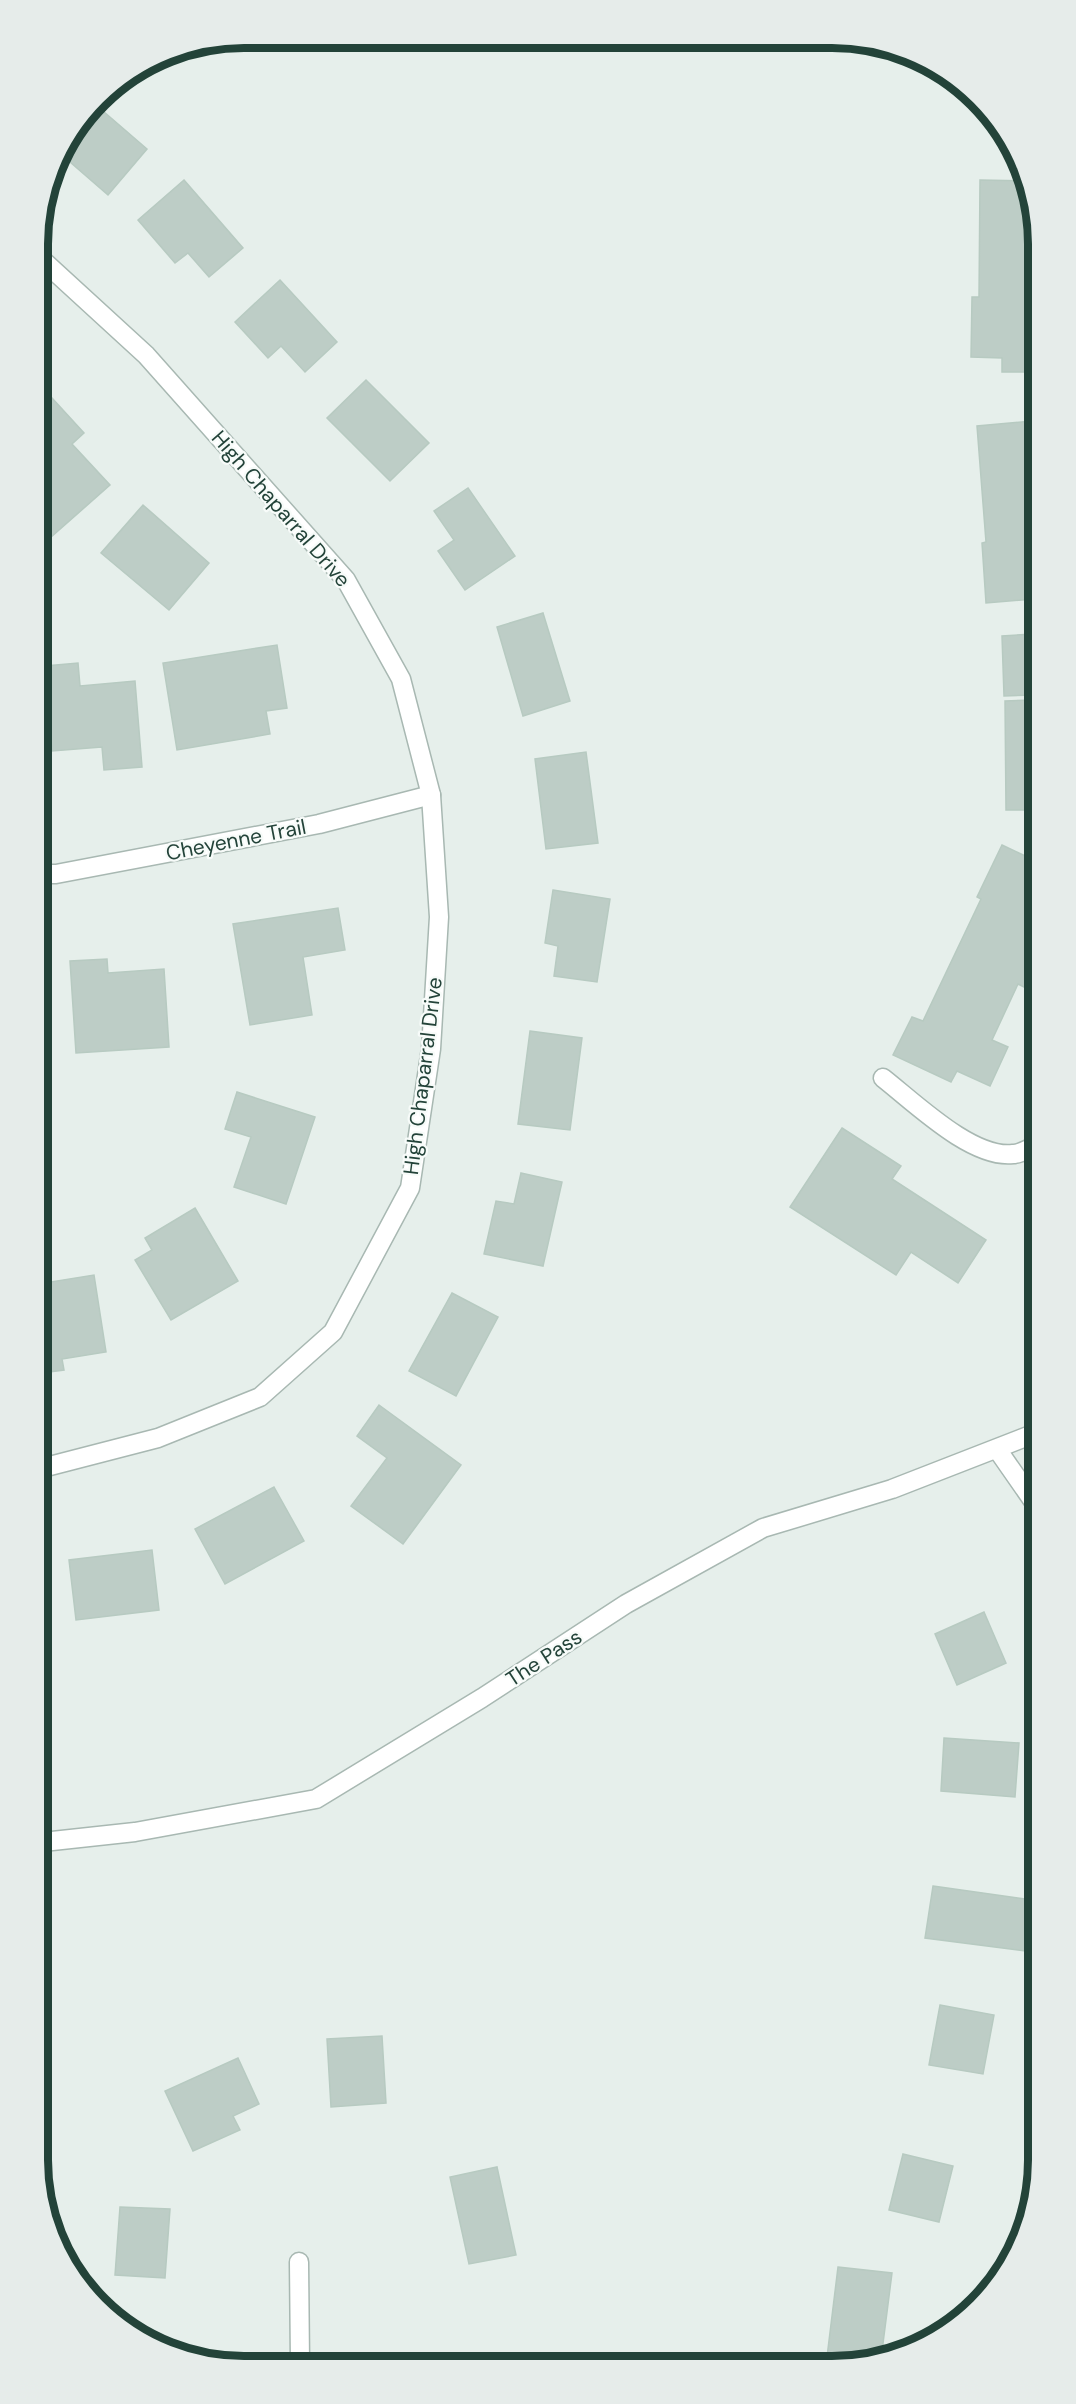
<svg xmlns="http://www.w3.org/2000/svg" width="1076" height="2404" font-family="'DM Sans',sans-serif">
  <style>
    .building { fill: #bdcdc6; stroke: #b7cac1; stroke-width: 1.5 }
    .lines { fill: none; stroke-linecap: round; stroke-linejoin: round }
    .minor-casing { stroke: #a8b8b2; stroke-width: 21 }
    .tertiary-casing { stroke: #a8b8b2; stroke-width: 21 }
    .minor { stroke: #fff; stroke-width: 18 }
    .tertiary { stroke: #fff; stroke-width: 18 }
    .labels { text-anchor: middle; stroke-width: 4.5; stroke-linejoin: round; paint-order: stroke }
    .street-label { font-size: 21px; fill: #234339; stroke: #f7fbf9 }
    .rim { fill: none; stroke: #234339; stroke-width: 8 }
  </style>
  <rect width="100%" height="100%" fill="#e6efeb"/>
  <g class="building">
    <polygon points="96,105 147,149 108,195 63,156 71,145 67,142"/>
    <polygon points="184,180 243,248 209,277 188,253 175,263 138,220"/>
    <polygon points="980,180 1027,181 1031,190 1032,372 1002,372 1002,358 971,357 972,297 979,297"/>
    <polygon points="280,280 337,342 305,372 281,346 268,358 235,322"/>
    <polygon points="366,380 429,443 390,481 327,418"/>
    <polygon points="52,398 84,433 72,444 110,485 50,538 39,525 39,410"/>
    <polygon points="1032,421 1033,599 986,603 982,543 986,542 977,426"/>
    <polygon points="468,488 515,556 465,590 438,551 454,540 434,511"/>
    <polygon points="143,505 209,563 169,610 101,553"/>
    <polygon points="543,613 570,701 523,716 497,627"/>
    <polygon points="1033,634 1033,695 1004,696 1002,636"/>
    <polygon points="277,645 287,708 266,711 270,734 177,750 163,663"/>
    <polygon points="78,663 80,686 135,681 142,767 104,770 102,747 52,751 45,666"/>
    <polygon points="1033,700 1033,810 1006,810 1005,701"/>
    <polygon points="586,752 598,843 546,849 535,759"/>
    <polygon points="1002,845 1034,860 1034,942 1026,958 1034,962 1034,992 1018,984 992,1040 1008,1047 990,1086 957,1071 951,1082 893,1055 912,1017 923,1021 981,899 977,897"/>
    <polygon points="553,890 610,899 597,982 554,976 558,946 545,943"/>
    <polygon points="338,908 345,950 303,957 312,1015 250,1025 233,924"/>
    <polygon points="107,959 108,973 164,969 169,1047 76,1053 70,961"/>
    <polygon points="530,1031 582,1038 570,1130 518,1124"/>
    <polygon points="237,1092 315,1117 286,1204 234,1187 251,1137 225,1129"/>
    <polygon points="842,1128 901,1166 892,1179 986,1240 958,1283 911,1252 896,1275 790,1207"/>
    <polygon points="521,1173 562,1182 543,1266 484,1254 496,1201 514,1204"/>
    <polygon points="195,1208 238,1281 171,1320 135,1260 152,1250 145,1238"/>
    <polygon points="94,1275 106,1352 62,1359 64,1370 42,1373 42,1306 47,1305 44,1283"/>
    <polygon points="452,1293 498,1317 456,1396 409,1371"/>
    <polygon points="379,1405 461,1465 403,1544 351,1506 387,1458 357,1436"/>
    <polygon points="274,1487 304,1541 225,1584 195,1529"/>
    <polygon points="152,1550 159,1610 76,1620 69,1560"/>
    <polygon points="984,1612 1006,1663 957,1685 935,1634"/>
    <polygon points="944,1738 1019,1743 1015,1797 941,1791"/>
    <polygon points="933,1886 1032,1900 1025,1951 925,1938"/>
    <polygon points="940,2005 994,2015 983,2074 929,2065"/>
    <polygon points="382,2036 386,2103 331,2107 327,2039"/>
    <polygon points="238,2058 259,2104 233,2116 240,2130 193,2151 165,2091"/>
    <polygon points="903,2154 953,2166 939,2222 889,2210"/>
    <polygon points="497,2167 516,2255 469,2264 450,2177"/>
    <polygon points="120,2207 170,2209 165,2278 115,2275"/>
    <polygon points="838,2267 892,2273 881,2359 827,2357"/>
  </g>
  <g class="lines">
    <defs>
      <g id="minor">
        <polyline points="38,256 146,355 346,580 401,679 431,795 439,917 431,1049 410,1188 333,1332 260,1397 158,1438 42,1468"/>
        <polyline points="40,874 56,874 319,824 431,795"/>
        <path d="M883,1078C915,1103 972,1159 1013,1154C1020,1154 1028,1149 1035,1146"/>
        <polyline points="997,1449 1036,1505"/>
        <polyline points="299,2262 300,2362"/>
      </g>
      <polyline id="tertiary" points="43,1842 135,1832 316,1799 482,1698 626,1604 763,1528 892,1489 1036,1433"/>
    </defs>
    <use href="#minor" class="minor-casing"/>
    <use href="#tertiary" class="tertiary-casing"/>
    <use href="#minor" class="minor"/>
    <use href="#tertiary" class="tertiary"/>
  </g>
  <g class="labels">
    <g class="street-label">
      <text transform="translate(281 509) rotate(49)" y="7">High Chaparral Drive</text>
      <text transform="translate(236 840) rotate(-11)" y="7">Cheyenne Trail</text>
      <text transform="translate(423 1076) rotate(-83)" y="7">High Chaparral Drive</text>
      <text transform="translate(544 1658) rotate(-33)" y="7">The Pass</text>
    </g>
  </g>
  <path d="M0 0H1076V2404H0ZM244 48H832A196 196 0 0 1 1028 244V2160A196 196 0 0 1 832 2356H244A196 196 0 0 1 48 2160V244A196 196 0 0 1 244 48Z" fill="#e6ecea" fill-rule="evenodd"/>
  <path class="rim" d="M244 48H832A196 196 0 0 1 1028 244V2160A196 196 0 0 1 832 2356H244A196 196 0 0 1 48 2160V244A196 196 0 0 1 244 48Z"/>
</svg>
